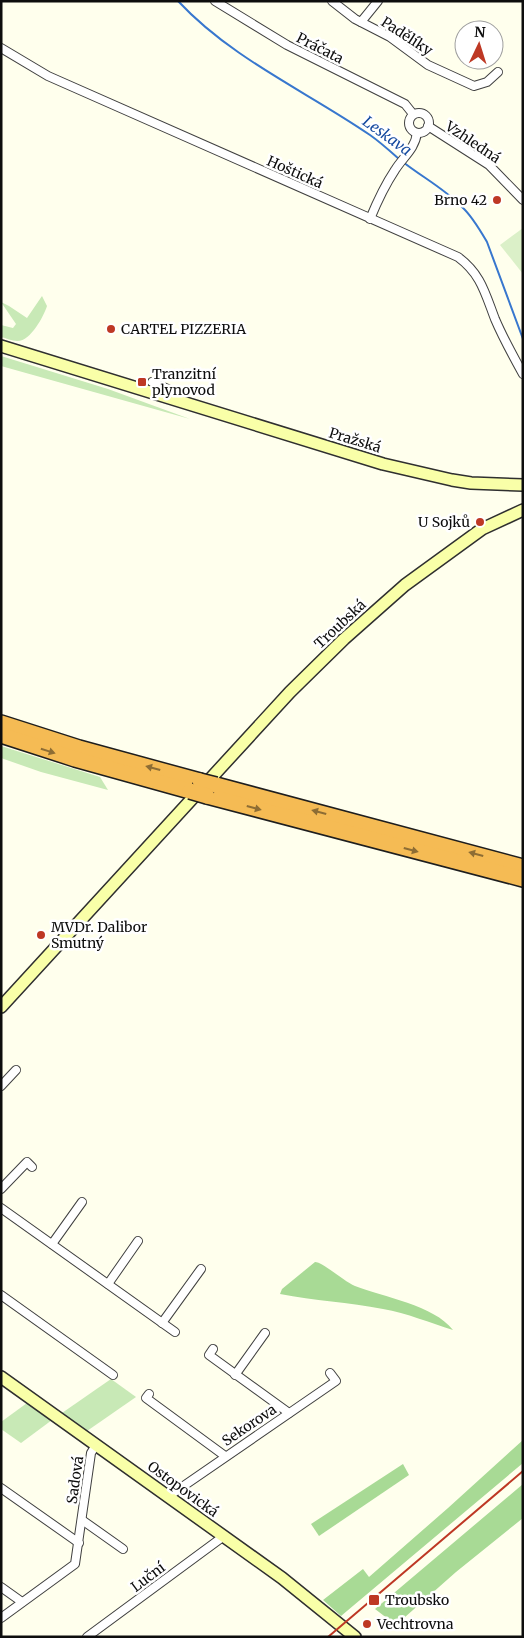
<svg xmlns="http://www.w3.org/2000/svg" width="524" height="1638" font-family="Merriweather,serif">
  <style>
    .green { fill: #c8e9b6 }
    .forest { fill: #a8da95 }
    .pitch { fill: #dbf0c8 }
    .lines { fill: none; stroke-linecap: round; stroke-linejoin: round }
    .stream { stroke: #3877ce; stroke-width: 2 }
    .street-casing { stroke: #404040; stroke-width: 10 }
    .secondary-casing { stroke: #2f2f2f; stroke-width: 14 }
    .highway-casing { stroke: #1e1e1e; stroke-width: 18 }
    .street { stroke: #fff; stroke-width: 8 }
    .secondary { stroke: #f9ffa8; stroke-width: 11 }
    .highway { stroke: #f5bb54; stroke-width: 15 }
    .rail { stroke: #be3824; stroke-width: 2 }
    .highway-bridge-casing { stroke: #1e1e1e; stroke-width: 18; stroke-linecap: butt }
    .highway-bridge { stroke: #f5bb54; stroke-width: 15 }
    .oneway { fill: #8d6d34 }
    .poi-dot { fill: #be3824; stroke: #fff; stroke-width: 2 }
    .labels { text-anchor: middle; stroke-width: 5; stroke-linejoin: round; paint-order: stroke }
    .street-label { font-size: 14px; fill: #0d0d0d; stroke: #fff }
    .poi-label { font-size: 14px; fill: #0d0d0d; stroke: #fff; text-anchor: start }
    .water-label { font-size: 15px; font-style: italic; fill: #154a9f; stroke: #fff }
  </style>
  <rect width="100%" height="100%" fill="#ffffed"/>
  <g class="green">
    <path d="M42,296L47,306C44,316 30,342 17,341C12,341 6,338 1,337V325L13,328L16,324L1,302L9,306L27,318Z"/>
    <polygon points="1,356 108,389 190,419 1,366"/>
    <polygon points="1,746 100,777 108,790 41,772 1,758"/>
    <polygon points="111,1379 136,1397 87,1431 62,1413"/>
    <polygon points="27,1403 52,1420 21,1443 1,1429 1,1422"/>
  </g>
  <g class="forest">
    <path d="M315,1262C323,1262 343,1281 355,1286C383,1297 434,1305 453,1330C430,1323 407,1313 383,1309C349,1302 314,1301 280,1294L282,1289Z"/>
    <polygon points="523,1440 523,1463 341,1616 323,1600 363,1569 369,1577 448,1508"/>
    <polygon points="403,1464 409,1475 319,1536 311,1524"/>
    <polygon points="523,1484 523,1518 456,1572 396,1625 375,1609"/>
  </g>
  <polygon class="pitch" points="523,228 523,274 500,245"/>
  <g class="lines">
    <g class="stream">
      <path d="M178,1C232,59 306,91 370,135C380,142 390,151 399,159"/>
      <path d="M403,162C422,177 445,189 462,207C472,216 480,230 487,242L523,339"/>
    </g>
    <defs>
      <g id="street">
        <polyline points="215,1 287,45 405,104 413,114"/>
        <polyline points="332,1 355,19 390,37 428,65 474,86 487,82 498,72"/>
        <polyline points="361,22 378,1"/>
        <path d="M1,48L48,76L458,257C481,274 485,293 495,319C503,338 513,356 523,374"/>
        <circle cx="419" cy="123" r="10"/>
        <polyline points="428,126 489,165 523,200"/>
        <path d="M370,219C377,202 385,185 395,170C403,157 415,149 417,133"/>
        <polyline points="152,382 168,389 181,401"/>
        <polyline points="1,1086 16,1070"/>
        <polyline points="1,1189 27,1162 32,1167"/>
        <polyline points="1,1208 175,1332"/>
        <polyline points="52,1244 82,1202"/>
        <polyline points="108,1284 138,1241"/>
        <polyline points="1,1295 113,1375"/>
        <polyline points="162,1323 201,1269"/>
        <polyline points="213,1349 209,1355 289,1413"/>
        <polyline points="235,1375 265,1333"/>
        <polyline points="149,1394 146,1398 225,1456"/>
        <polyline points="1,1488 79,1543"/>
        <polyline points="169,1496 336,1381 330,1373"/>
        <polyline points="82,1520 123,1549"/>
        <polyline points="1,1587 22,1602"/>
        <polyline points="1,1618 75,1564 91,1453 96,1445"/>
        <polyline points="87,1637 224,1536"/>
      </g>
      <g id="secondary">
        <polyline points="1,346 383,464 452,480 471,483 523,485"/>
        <polyline points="1,1007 290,692 344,639 405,585 482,529 523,510"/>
        <polyline points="1,1377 282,1578 355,1637"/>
      </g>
      <g id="highway">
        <polyline points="1,723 79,748 200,781"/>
        <polyline points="1,735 75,759 190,791"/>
        <polyline points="216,785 523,867"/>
        <polyline points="207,796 523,879"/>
      </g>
    </defs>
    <use href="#street" class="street-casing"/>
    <use href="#secondary" class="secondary-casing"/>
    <use href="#highway" class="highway-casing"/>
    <use href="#street" class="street"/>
    <use href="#secondary" class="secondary"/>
    <use href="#highway" class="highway"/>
    <polyline class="rail" points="328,1637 523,1471"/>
    <defs>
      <g id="highway-bridge">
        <polyline points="200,781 216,785"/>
        <polyline points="190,791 207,796"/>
      </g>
    </defs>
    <use href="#highway-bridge" class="highway-bridge-casing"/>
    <use href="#highway-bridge" class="highway-bridge"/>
  </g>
  <defs><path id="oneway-solid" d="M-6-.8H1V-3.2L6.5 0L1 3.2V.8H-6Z" transform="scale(1.25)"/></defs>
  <g class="oneway">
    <use href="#oneway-solid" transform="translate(48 751) rotate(18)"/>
    <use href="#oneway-solid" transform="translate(153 768) rotate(-165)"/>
    <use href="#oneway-solid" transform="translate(254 808) rotate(15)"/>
    <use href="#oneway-solid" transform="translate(319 812) rotate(-165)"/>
    <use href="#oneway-solid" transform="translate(411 850) rotate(15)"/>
    <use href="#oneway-solid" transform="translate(476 854) rotate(-165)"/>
  </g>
  <g class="poi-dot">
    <circle cx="497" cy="200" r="5"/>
    <circle cx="111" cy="329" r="5"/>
    <rect x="137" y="377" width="10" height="10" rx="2.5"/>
    <circle cx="480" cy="522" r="5"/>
    <circle cx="41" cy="935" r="5"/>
    <rect x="368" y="1594" width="12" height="12" rx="2.5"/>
    <circle cx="367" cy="1624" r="5"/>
  </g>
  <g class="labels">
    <g class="street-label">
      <text transform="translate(407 36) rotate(33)" y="5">Padělíky</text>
      <text transform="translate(320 48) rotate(27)" y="5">Práčata</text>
      <text transform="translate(473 142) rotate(34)" y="5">Vzhledná</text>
      <text transform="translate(295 172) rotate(24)" y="5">Hoštická</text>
      <text transform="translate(355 440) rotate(17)" y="5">Pražská</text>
      <text transform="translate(340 624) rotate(-43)" y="5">Troubská</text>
      <text transform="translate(249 1425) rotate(-34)" y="5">Sekorova</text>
      <text transform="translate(75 1480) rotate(-82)" y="5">Sadová</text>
      <text transform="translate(183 1489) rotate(36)" y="5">Ostopovická</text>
      <text transform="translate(148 1577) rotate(-37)" y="5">Luční</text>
    </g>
    <g class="poi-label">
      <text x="487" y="205" text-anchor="end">Brno 42</text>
      <text x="121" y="334">CARTEL PIZZERIA</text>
      <text x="152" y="379">Tranzitní<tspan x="152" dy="16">plynovod</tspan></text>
      <text x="470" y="527" text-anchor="end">U Sojků</text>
      <text x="51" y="932">MVDr. Dalibor<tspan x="51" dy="16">Smutný</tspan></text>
      <text x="385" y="1605">Troubsko</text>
      <text x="377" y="1629">Vechtrovna</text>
    </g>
    <g class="water-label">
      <text transform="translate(387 136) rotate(36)" y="5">Leskava</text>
    </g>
  </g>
  <rect width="524" height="1638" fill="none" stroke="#0d0d0d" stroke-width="5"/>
  <g transform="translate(479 45) rotate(4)"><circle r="24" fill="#ffffff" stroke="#9e9e9e"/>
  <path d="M0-4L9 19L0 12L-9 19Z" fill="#be3824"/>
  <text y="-8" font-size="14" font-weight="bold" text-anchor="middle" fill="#0d0d0d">N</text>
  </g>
</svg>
